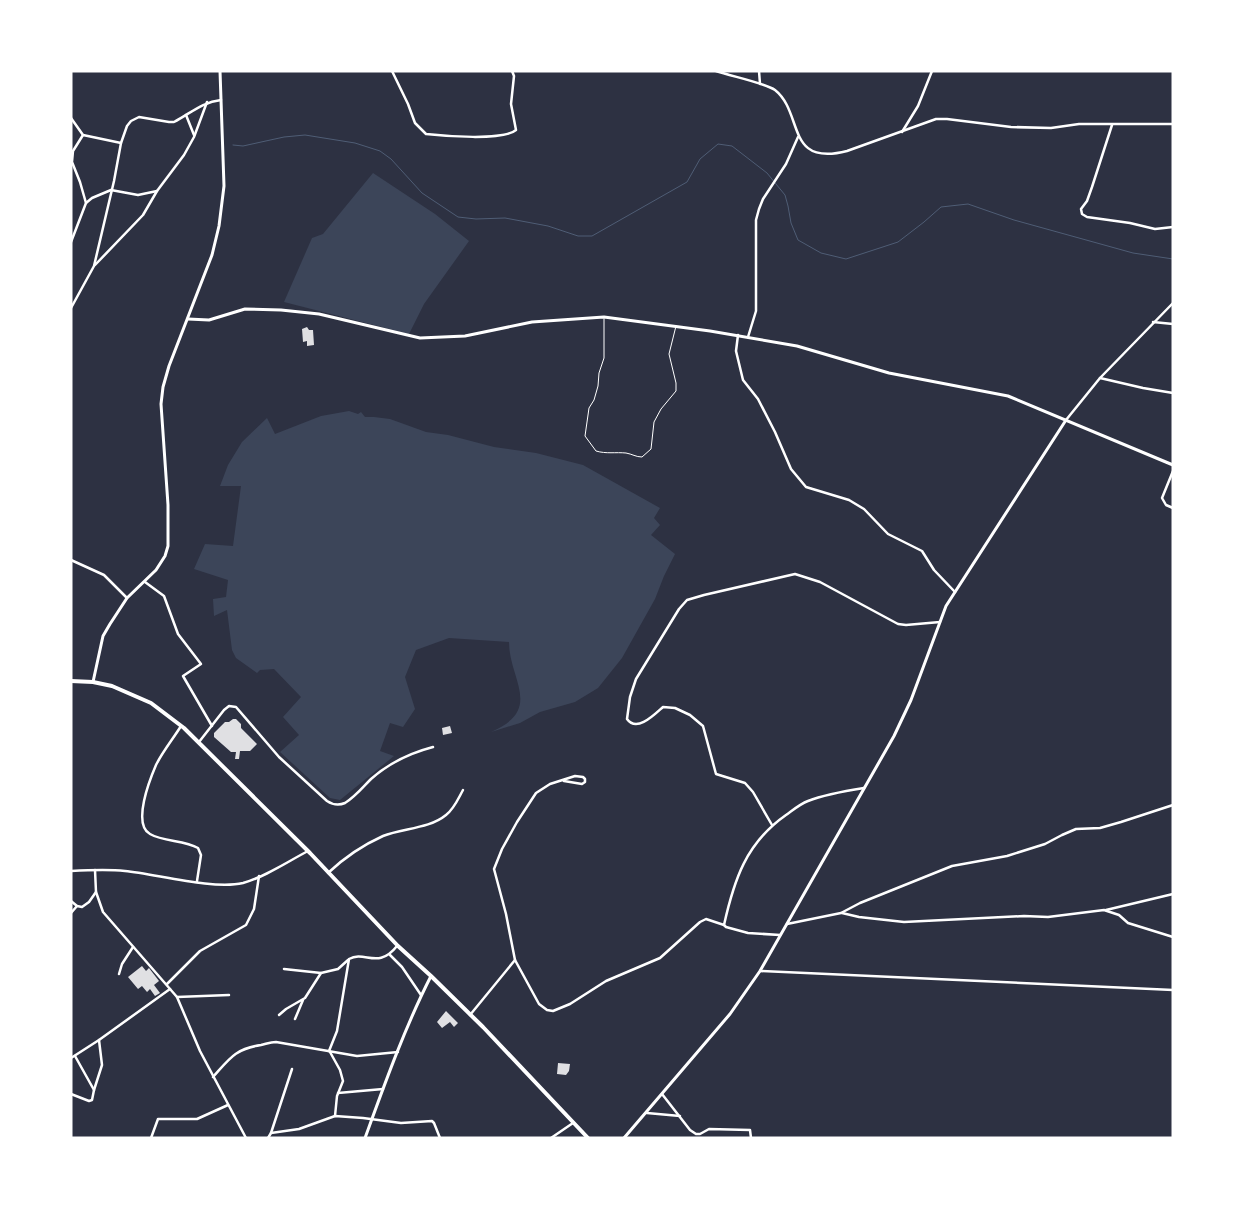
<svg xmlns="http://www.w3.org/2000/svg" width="1244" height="1209" font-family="'Fira Sans',sans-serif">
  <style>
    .green { fill: #3c4559 }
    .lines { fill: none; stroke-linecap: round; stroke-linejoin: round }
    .stream { stroke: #4f5d75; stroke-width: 1 }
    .building { fill: #e0e0e3 }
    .service { stroke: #fff; stroke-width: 1 }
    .minor { stroke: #fff; stroke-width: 2.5 }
    .tertiary { stroke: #fff; stroke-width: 3 }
    .primary { stroke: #fff; stroke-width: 4 }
  </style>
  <rect width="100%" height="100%" fill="#2d3142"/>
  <g class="green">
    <polygon points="373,173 435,214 469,241 424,304 409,334 284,302 312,238 323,234"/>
    <path d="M349,411L358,414L361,412L365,417H374L390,419L426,432L448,435L494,447L536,453L583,465L660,508L654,518L660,525L651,535L675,554L664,576L655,599L622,658L598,688L575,702L540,712L520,723L491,732C544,709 509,680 509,642L449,638L416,650L405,677L415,709L403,727L390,723L380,751L394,756L340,800L330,798L280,752L299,735L283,717L301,697L274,669L260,670L257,673L236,658L232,650L227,610L214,616L213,599L226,597L228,580L194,569L205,544L233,546L241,486H220L228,465L242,442L267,418L275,434L321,416Z"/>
  </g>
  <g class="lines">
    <polyline class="stream" points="233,145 243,146 284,137 305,135 355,143 380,151 391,159 422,193 458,217 476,219 505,218 548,226 578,236 592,236 687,182 700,159 718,144 732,146 767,173 785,195 788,206 791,223 798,240 821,253 846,259 898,242 924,222 941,207 968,204 1014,220 1133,253 1173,259"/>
  </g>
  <g class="building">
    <polygon points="307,327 309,330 313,330 314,345 307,346 307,341 303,342 302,329"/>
    <polygon points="233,719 236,719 241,724 241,728 257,744 250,751 240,751 239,759 235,759 236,752 231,752 214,737 214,733 225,722 229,722"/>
    <polygon points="450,726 452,733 443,735 442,728"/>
    <polygon points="142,966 146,971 149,968 159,981 154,985 160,993 155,996 150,989 147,992 142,986 138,989 128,977"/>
    <polygon points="446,1011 458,1023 454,1027 450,1022 442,1028 437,1022"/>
    <polygon points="558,1063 570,1064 569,1071 566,1075 557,1074"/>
  </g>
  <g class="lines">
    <path class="service" d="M604,319V358L599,373L598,386L594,400L589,408L585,436L596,451C606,454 616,452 626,453C632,454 636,457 642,457L651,449L654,422L661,409L676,391V383L669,354L676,326"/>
    <g class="minor">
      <path d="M392,71L408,104L415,123L426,134C444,136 503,141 516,130L511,104L514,76L512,71"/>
      <path d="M716,71C730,76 765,83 775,90C804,113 785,167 847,151L936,119H947L1011,127L1051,128L1079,124H1173"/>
      <polyline points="759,71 760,84"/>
      <polyline points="186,115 194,135"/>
      <polyline points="71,118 83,135 121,143"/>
      <polyline points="1112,125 1092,187 1087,201 1081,209 1082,214 1087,217 1130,223 1155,229 1173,227"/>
      <polyline points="902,132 918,106 932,71"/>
      <polyline points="86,203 92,198 111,190 138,195 157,191"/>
      <polyline points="71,242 86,203 80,182 72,162 73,151 83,135"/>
      <polyline points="95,265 143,215 157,191 184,155 194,137 207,102"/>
      <path d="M71,308L94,266L114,181L121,143L127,126L131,121L139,117L169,122H174C191,113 202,102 221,100"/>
      <polyline points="1153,322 1173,324"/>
      <polyline points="738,335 736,351 743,380 758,399 775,432 791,469 806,487 849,500 864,509 888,534 922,551 934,570 955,592"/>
      <polyline points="748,337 756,311 756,220 759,209 763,199 786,164 798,137"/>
      <polyline points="1100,378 1143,388 1173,393"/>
      <polyline points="1066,420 1100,378 1173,303"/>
      <polyline points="1173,471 1162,498 1166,505 1173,508"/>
      <polyline points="71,560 104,575 127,598"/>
      <polyline points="145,582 164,596 178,634 201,664 183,676 212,726"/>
      <path d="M181,726C173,739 163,751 156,765C150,779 132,824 150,834C164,842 184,840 198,848L201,855L197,881"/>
      <path d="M199,742L224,710L229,706L236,707L279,757L327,801C333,805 338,806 345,803C355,797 363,787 371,779C389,763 410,753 433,747"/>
      <polyline points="564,781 582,784 585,782 585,779 583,777 575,776 550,784 536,793 517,822 502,849 494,869 506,914 515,960 539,1004 547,1010 553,1011 570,1004 606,981 660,958 700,922 706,919 724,925"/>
      <path d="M772,825L753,792L745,783L716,774L703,726L690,715L675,708L663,707C655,714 637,733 627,719L630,697L636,679L679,609L687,600L704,595L795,574L820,582L898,624L906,625L940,622"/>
      <polyline points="95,870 96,892 103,912 177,997 200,1051 246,1138"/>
      <path d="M71,871C89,870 107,869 125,871C156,874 213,890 243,883C265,877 287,862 308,851"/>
      <path d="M328,873C345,857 363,845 383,836C403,828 429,829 446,815C454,809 458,799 463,790"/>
      <polyline points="71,901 77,906 82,907 89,902 96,892"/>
      <polyline points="1106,910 1173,894"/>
      <polyline points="71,913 77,906"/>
      <polyline points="842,913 859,917 904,922 1024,916 1048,917 1104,910 1119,915 1128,923 1173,937"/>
      <polyline points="787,924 841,913 860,903 952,866 1007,856 1045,844 1062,835 1076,829 1100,828 1121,822 1173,805"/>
      <path d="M780,935L748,933L726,927L724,925C734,880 746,843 786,815C793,810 800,804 808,801C826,794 845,791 864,788"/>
      <polyline points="390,955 402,967 421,995"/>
      <polyline points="284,969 321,973"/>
      <polyline points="760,971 1173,990"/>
      <polyline points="119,974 122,964 133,947"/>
      <polyline points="167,984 200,951 246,925 254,909 259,876"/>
      <polyline points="177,997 229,995"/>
      <polyline points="279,1015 286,1009 305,998 321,973 338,969 348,960"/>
      <polyline points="470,1015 515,960"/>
      <polyline points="295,1019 303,1000"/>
      <path d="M329,1051L337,1031L349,959C365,950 378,970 397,946"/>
      <polyline points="330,1052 340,1070 343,1081 337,1096 335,1116"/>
      <polyline points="71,1058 99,1040 170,989"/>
      <path d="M213,1077C230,1058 235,1049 261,1045C266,1044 270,1042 276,1042L357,1056L398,1052"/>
      <polyline points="94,1090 102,1065 99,1040"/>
      <polyline points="338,1093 383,1089"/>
      <polyline points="71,1094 89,1101 92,1100 94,1090 75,1056"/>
      <polyline points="662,1094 690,1130 696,1134 700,1134 709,1129 750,1130 751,1138"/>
      <polyline points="647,1113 680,1116"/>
      <polyline points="271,1133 292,1069"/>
      <polyline points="151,1138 158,1119 197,1119 228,1105"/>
      <polyline points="268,1138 271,1133 299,1129 335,1116 363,1118 401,1123 432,1121 434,1123 440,1138"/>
      <polyline points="551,1138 573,1123"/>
    </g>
    <g class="tertiary">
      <polyline points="188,319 209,320 245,309 281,310 319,314 420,338 465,336 532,322 604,317 710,331 797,346 889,373 1008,396 1173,465"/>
      <polyline points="93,682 103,636 110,624 127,598 156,570 165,556 168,546 168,505 161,404 163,387 169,366 212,255 219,226 224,186 220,71"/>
      <path d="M365,1138C385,1083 405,1027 431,976"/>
      <polyline points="624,1138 730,1014 760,971 894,736 911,700 946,606 1066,420"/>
    </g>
    <polyline class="primary" points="71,681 93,682 112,686 151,703 184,728 310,853 398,946 431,976 483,1027 588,1138"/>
  </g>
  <rect width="1244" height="1209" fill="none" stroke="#ffffff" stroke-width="145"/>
</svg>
